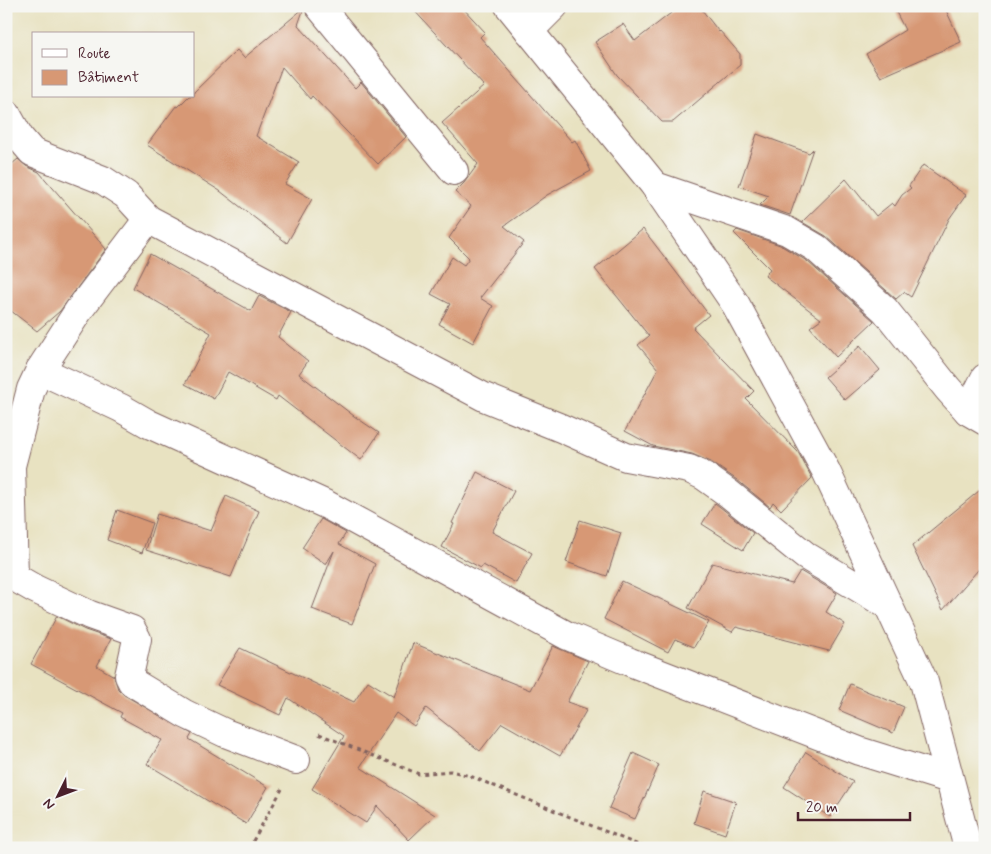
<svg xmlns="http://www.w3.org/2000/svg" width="991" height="854" font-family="Mynerve,sans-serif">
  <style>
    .building { fill: #d79874 }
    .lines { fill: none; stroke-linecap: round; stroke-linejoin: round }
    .minor-casing { stroke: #816360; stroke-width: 30 }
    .path { stroke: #816360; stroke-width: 3; stroke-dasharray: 4 4; stroke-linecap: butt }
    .minor { stroke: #fff; stroke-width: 28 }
  </style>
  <rect width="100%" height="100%" fill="#f6f6f2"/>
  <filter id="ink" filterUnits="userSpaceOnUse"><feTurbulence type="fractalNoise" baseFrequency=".02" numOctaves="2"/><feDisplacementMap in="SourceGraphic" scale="10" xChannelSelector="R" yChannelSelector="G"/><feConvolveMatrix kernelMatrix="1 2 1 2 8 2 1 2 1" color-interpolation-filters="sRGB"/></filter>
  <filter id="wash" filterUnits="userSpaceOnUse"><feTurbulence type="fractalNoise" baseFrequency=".0096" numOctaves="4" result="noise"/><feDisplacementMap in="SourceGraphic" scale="20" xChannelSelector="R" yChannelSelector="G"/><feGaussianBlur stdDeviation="1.12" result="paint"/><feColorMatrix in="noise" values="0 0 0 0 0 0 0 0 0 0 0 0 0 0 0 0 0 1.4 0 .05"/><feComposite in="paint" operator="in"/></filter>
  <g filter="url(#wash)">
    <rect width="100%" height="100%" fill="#e8e2c1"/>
    <g id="blocks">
      <g class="building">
        <polygon points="410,6 461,6 485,32 480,37 572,142 575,140 591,171 547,195 504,226 524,242 480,298 493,306 473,343 439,324 450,304 431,294 452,257 464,265 469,258 449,238 471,206 455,192 464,183 478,164 442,123 484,86"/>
        <polygon points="680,6 699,6 719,32 720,31 740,54 740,65 673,122 662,122 617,75 595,42 623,24 635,41"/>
        <polygon points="893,6 944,6 961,42 881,77 866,54 905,30"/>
        <polygon points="304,8 298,25 355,88 361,82 406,137 378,164 312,96 310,99 282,67 256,136 299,162 285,184 312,199 287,243 220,191 147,145 176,106 178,107 189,96 194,96 194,92 237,50 244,58"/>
        <polygon points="757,134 809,153 813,149 790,215 760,205 769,196 739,186"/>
        <polygon points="18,159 26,166 39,172 106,249 60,311 37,331 6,307 6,169"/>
        <polygon points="923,165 966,195 949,219 911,297 904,292 896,299 826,236 802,222 846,179 876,216 892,203 895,206 902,195 911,188 909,186"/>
        <polygon points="643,229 709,315 693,328 754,391 746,399 798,452 812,478 781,510 773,502 770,507 737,480 711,462 692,454 653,446 625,431 658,369 638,345 649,336 595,269"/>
        <polygon points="737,230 780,245 807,261 874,321 836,357 810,327 821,319 765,276 770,269 734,233"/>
        <polygon points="150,254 251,311 259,296 291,312 278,337 308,361 299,374 354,416 379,433 361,460 278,396 276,400 228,372 214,399 185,384 211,333 133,288"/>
        <polygon points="860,346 880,370 845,400 825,377"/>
        <polygon points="477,472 514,491 492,532 532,553 516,583 483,565 481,568 442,547 454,524 452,523"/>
        <polygon points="985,486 985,562 943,610 912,546"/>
        <polygon points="226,496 259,511 231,577 146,550 157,514 211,531"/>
        <polygon points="715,503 753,533 743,550 702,524"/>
        <polygon points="117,510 152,523 142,553 107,540"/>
        <polygon points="321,519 346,533 339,544 375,564 352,624 312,609 334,551 326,564 302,548"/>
        <polygon points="580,520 621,533 607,576 566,562"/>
        <polygon points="712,563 792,584 800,571 837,593 826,612 845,624 829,651 736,627 732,632 688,608"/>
        <polygon points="622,581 709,622 694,647 675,639 668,652 604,619"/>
        <polygon points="57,616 85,630 111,639 97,666 114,676 118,689 124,695 192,734 189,739 268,787 246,824 147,764 162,740 120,717 122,713 31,664"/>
        <polygon points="413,643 530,690 553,646 588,661 567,702 587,709 560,756 502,723 480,751 426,708 414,726 396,713 360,767 435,815 409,840 377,806 366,823 312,789 344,736 288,698 280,715 217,685 240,648 354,702 368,681 394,697"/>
        <polygon points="850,684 904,707 893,733 839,710"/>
        <polygon points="806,752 853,782 830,817 784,787"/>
        <polygon points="633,753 659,765 635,819 609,808"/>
        <polygon points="704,791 736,802 725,834 694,823"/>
      </g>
    </g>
  </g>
  <g filter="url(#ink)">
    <use href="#blocks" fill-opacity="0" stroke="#816360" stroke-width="1"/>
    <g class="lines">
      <defs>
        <g id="minor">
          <polyline points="319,6 454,171"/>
          <polyline points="509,6 655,186 736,305 826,471 924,682 968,848"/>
          <polyline points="529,31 554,6"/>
          <polyline points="6,113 20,138 32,152 103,180 126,195 148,219 484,397 561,428 626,457 689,469 704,476 728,493 806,556 889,606"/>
          <polyline points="655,186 787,231 816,248 885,310 948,389 968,411 985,421"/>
          <polyline points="148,219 79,310 40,370 31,389 11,466 14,577 35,589 90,615 132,630 137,639 129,676 132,682 185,714 225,733 296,760"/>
          <polyline points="40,370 121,408 149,424 327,505 566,635 630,662 859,751 949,779"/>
          <polyline points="968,411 985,378"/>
        </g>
      </defs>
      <use href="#minor" class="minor-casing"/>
      <g class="path">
        <polyline points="319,734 419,774 451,771 470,776 646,848"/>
        <polyline points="249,848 282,789"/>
      </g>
      <use href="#minor" class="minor"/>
    </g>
  </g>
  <rect width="991" height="854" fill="none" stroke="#f6f6f2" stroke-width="25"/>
  <rect x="32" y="32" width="162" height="65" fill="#f6f6f2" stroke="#b1a0a2"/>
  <rect x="42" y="49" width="25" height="8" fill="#ffffff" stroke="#b1a0a2"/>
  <text x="78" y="58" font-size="15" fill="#4a1f2b">Route</text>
  <rect x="42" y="70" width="25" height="15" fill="#d79874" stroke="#b1a0a2"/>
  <text x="78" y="82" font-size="15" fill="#4a1f2b">Bâtiment</text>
  <g transform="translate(58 796) rotate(228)" stroke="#f6f6f2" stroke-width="4" paint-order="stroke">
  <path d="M0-4L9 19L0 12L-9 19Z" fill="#4a1f2b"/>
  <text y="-8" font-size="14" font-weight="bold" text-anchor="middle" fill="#4a1f2b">N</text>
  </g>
  <path d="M798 812v8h112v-8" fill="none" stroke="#4a1f2b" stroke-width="2.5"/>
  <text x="806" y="812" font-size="15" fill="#4a1f2b" stroke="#f6f6f2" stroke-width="4" paint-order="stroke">20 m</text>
</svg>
